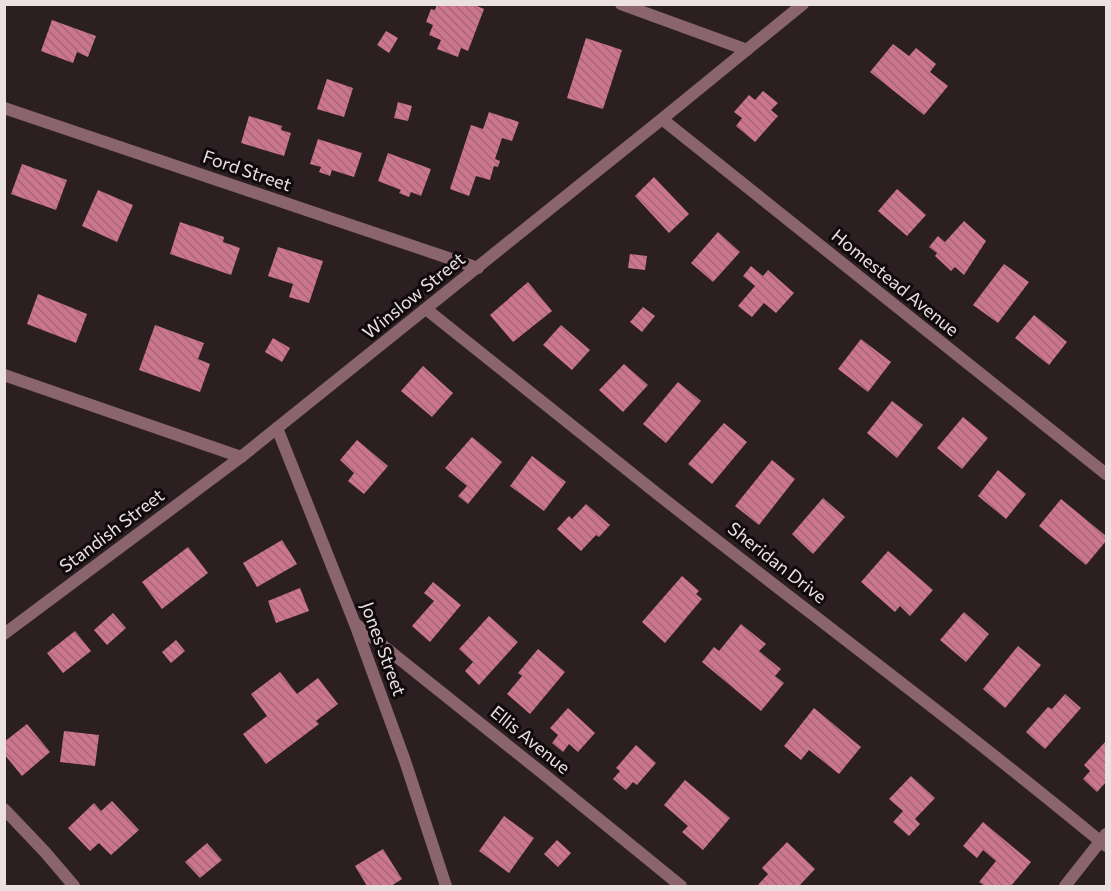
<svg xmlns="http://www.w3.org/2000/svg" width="1111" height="891" font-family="Commissioner,sans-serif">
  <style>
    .building { fill: url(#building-back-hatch) }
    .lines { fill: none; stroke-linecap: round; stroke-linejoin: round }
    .minor { stroke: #8a656d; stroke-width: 12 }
    .tertiary { stroke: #8a656d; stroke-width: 12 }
    .labels { text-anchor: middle; stroke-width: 6; stroke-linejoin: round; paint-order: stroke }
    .street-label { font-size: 18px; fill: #ebe1e3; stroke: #100a0c }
  </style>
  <defs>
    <pattern id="building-back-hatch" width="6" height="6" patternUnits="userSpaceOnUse" patternTransform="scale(1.5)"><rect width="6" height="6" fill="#cb768c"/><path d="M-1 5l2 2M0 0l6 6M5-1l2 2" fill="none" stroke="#a36776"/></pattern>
  </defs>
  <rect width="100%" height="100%" fill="#2c1f22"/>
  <g class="building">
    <polygon points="437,4 472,4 484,9 468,51 461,48 458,57 437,49 441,40 429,35 433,25 426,22 431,9 435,10"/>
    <polygon points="52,20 96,36 88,57 77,52 73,63 41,51"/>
    <polygon points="386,31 398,38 389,53 377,45"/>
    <polygon points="586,38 622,50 603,109 567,98"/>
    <polygon points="893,44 909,56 916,48 936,64 930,72 948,86 924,115 870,72"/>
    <polygon points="327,79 353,88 344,117 317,109"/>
    <polygon points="763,91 778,103 771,110 778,116 755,142 736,126 742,118 734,112 749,95 755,100"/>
    <polygon points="398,102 412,106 408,121 394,118"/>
    <polygon points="489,112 519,122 512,141 502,138 495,159 500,161 498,167 494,166 490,180 476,176 469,196 450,189 471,125 483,129"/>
    <polygon points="249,116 282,126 281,130 291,133 284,156 241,143"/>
    <polygon points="318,139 362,153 354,177 332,170 330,176 319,172 321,167 310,164"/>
    <polygon points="388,153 431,169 421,196 411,192 409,197 399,193 401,190 378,181"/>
    <polygon points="22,164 67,180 56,210 11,194"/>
    <polygon points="654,177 689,214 669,233 635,196"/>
    <polygon points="897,189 926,215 907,236 878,211"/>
    <polygon points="98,190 133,205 117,242 82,226"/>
    <polygon points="964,221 986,241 964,275 955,267 951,271 935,256 937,253 929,247 938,236 945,242"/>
    <polygon points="180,222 224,237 223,242 240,248 231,275 170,254"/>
    <polygon points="718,232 740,252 713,282 691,263"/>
    <polygon points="278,247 323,261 309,303 289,297 293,284 268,276"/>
    <polygon points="630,254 647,256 645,270 628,268"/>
    <polygon points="1004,264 1029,282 998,323 973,305"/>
    <polygon points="751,266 763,276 768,270 794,293 776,313 764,303 752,317 738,306 755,286 743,276"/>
    <polygon points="528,282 552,311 513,342 490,315"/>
    <polygon points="38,294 87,314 76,343 27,324"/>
    <polygon points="643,307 655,316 642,332 630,322"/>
    <polygon points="1034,315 1067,342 1049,365 1015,338"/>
    <polygon points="155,325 204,343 198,359 210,364 200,392 139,370"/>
    <polygon points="561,325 590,350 572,370 543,345"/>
    <polygon points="273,338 290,348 282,362 265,352"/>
    <polygon points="861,339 891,362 868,392 838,369"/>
    <polygon points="624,364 648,385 623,412 599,390"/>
    <polygon points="423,366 453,393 432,417 401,391"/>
    <polygon points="678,382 701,401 666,443 643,424"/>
    <polygon points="892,401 923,425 897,458 867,433"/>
    <polygon points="963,417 988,438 962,469 937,448"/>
    <polygon points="724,423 747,442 712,484 688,464"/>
    <polygon points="472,437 502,462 468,504 458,496 467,486 445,468"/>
    <polygon points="357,440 388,466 364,494 348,481 354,473 340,460"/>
    <polygon points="532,456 566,482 544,511 510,486"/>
    <polygon points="772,460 795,479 759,525 735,506"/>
    <polygon points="998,470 1026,494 1006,519 978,496"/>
    <polygon points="823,498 845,517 813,554 792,534"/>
    <polygon points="1061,499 1106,536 1106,541 1086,565 1039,526"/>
    <polygon points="586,504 610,525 599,537 596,535 581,551 557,529 569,516 572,519"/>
    <polygon points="282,540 297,564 257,587 243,563"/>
    <polygon points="188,547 208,573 162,609 142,582"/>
    <polygon points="888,551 933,590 910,616 900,606 895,612 861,582"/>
    <polygon points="682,576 699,591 696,594 702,599 665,643 642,622"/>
    <polygon points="433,582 461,605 430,642 412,626 434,601 424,593"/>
    <polygon points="300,588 309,611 276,623 268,601"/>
    <polygon points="964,612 989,634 966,662 940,640"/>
    <polygon points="113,613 126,628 107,645 94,630"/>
    <polygon points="489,616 518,642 479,685 465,671 473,662 459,649"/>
    <polygon points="741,624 766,644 759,651 781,669 775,676 784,683 761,711 702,662 714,647 719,651"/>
    <polygon points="75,631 91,651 63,673 47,653"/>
    <polygon points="176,640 185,651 171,663 162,652"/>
    <polygon points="1018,646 1041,665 1005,708 983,689"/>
    <polygon points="538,649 565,672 530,714 507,694 522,676 518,673"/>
    <polygon points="280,672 297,694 318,678 338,704 316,721 319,724 266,764 243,734 267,716 251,694"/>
    <polygon points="1065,694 1081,708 1045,749 1026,732 1048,707 1052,709"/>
    <polygon points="568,708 595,733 578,752 569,744 563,752 552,743 558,735 550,728"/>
    <polygon points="814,708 861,747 839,774 809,750 801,760 784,746"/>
    <polygon points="27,724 50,752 22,776 4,754 4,742"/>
    <polygon points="64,731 99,735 95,766 60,762"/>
    <polygon points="1106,741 1106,782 1097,792 1083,779 1090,771 1084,765"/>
    <polygon points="636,745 656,763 637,785 633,782 626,790 613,779 620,771 616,768"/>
    <polygon points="911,776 935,798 915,819 920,824 909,836 893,822 903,811 889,799"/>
    <polygon points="685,780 730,818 703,850 682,832 688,826 664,805"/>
    <polygon points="112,801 139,830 111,855 99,843 90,851 68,828 94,803 101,811"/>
    <polygon points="504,816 534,838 509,873 479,851"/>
    <polygon points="983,822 1031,862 1011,886 985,886 979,882 996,861 983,850 977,858 963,846"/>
    <polygon points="557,840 571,853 558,867 544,854"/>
    <polygon points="787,842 815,869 799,886 757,886 768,874 762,868"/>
    <polygon points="207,843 222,860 200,878 185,862"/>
    <polygon points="383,849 402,879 391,886 367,886 355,866"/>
  </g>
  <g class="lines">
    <g class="minor">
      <polyline points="621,4 747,50"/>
      <polyline points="4,108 478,268"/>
      <polyline points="662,119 1106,474"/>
      <path d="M426,309C504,372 582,434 660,496C809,613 961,726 1106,846"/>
      <polyline points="4,375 241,457"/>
      <polyline points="277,428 355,624 405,761 446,886"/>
      <polyline points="357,625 546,776 681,886"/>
      <polyline points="4,809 45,852 74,886"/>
      <polyline points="1065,886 1106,834"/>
    </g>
    <polyline class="tertiary" points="4,634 241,457 662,119 803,4"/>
  </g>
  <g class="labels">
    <g class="street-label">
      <text transform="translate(247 171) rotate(19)" y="6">Ford Street</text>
      <text transform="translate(895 283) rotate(39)" y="6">Homestead Avenue</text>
      <text transform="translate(414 296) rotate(-39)" y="6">Winslow Street</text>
      <text transform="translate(112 531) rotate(-37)" y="6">Standish Street</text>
      <text transform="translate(777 563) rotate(38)" y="6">Sheridan Drive</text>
      <text transform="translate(383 649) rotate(70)" y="6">Jones Street</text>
      <text transform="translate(530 740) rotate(39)" y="6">Ellis Avenue</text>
    </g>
  </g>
  <rect width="1111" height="891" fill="none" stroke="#ebe1e3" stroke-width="12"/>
</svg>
